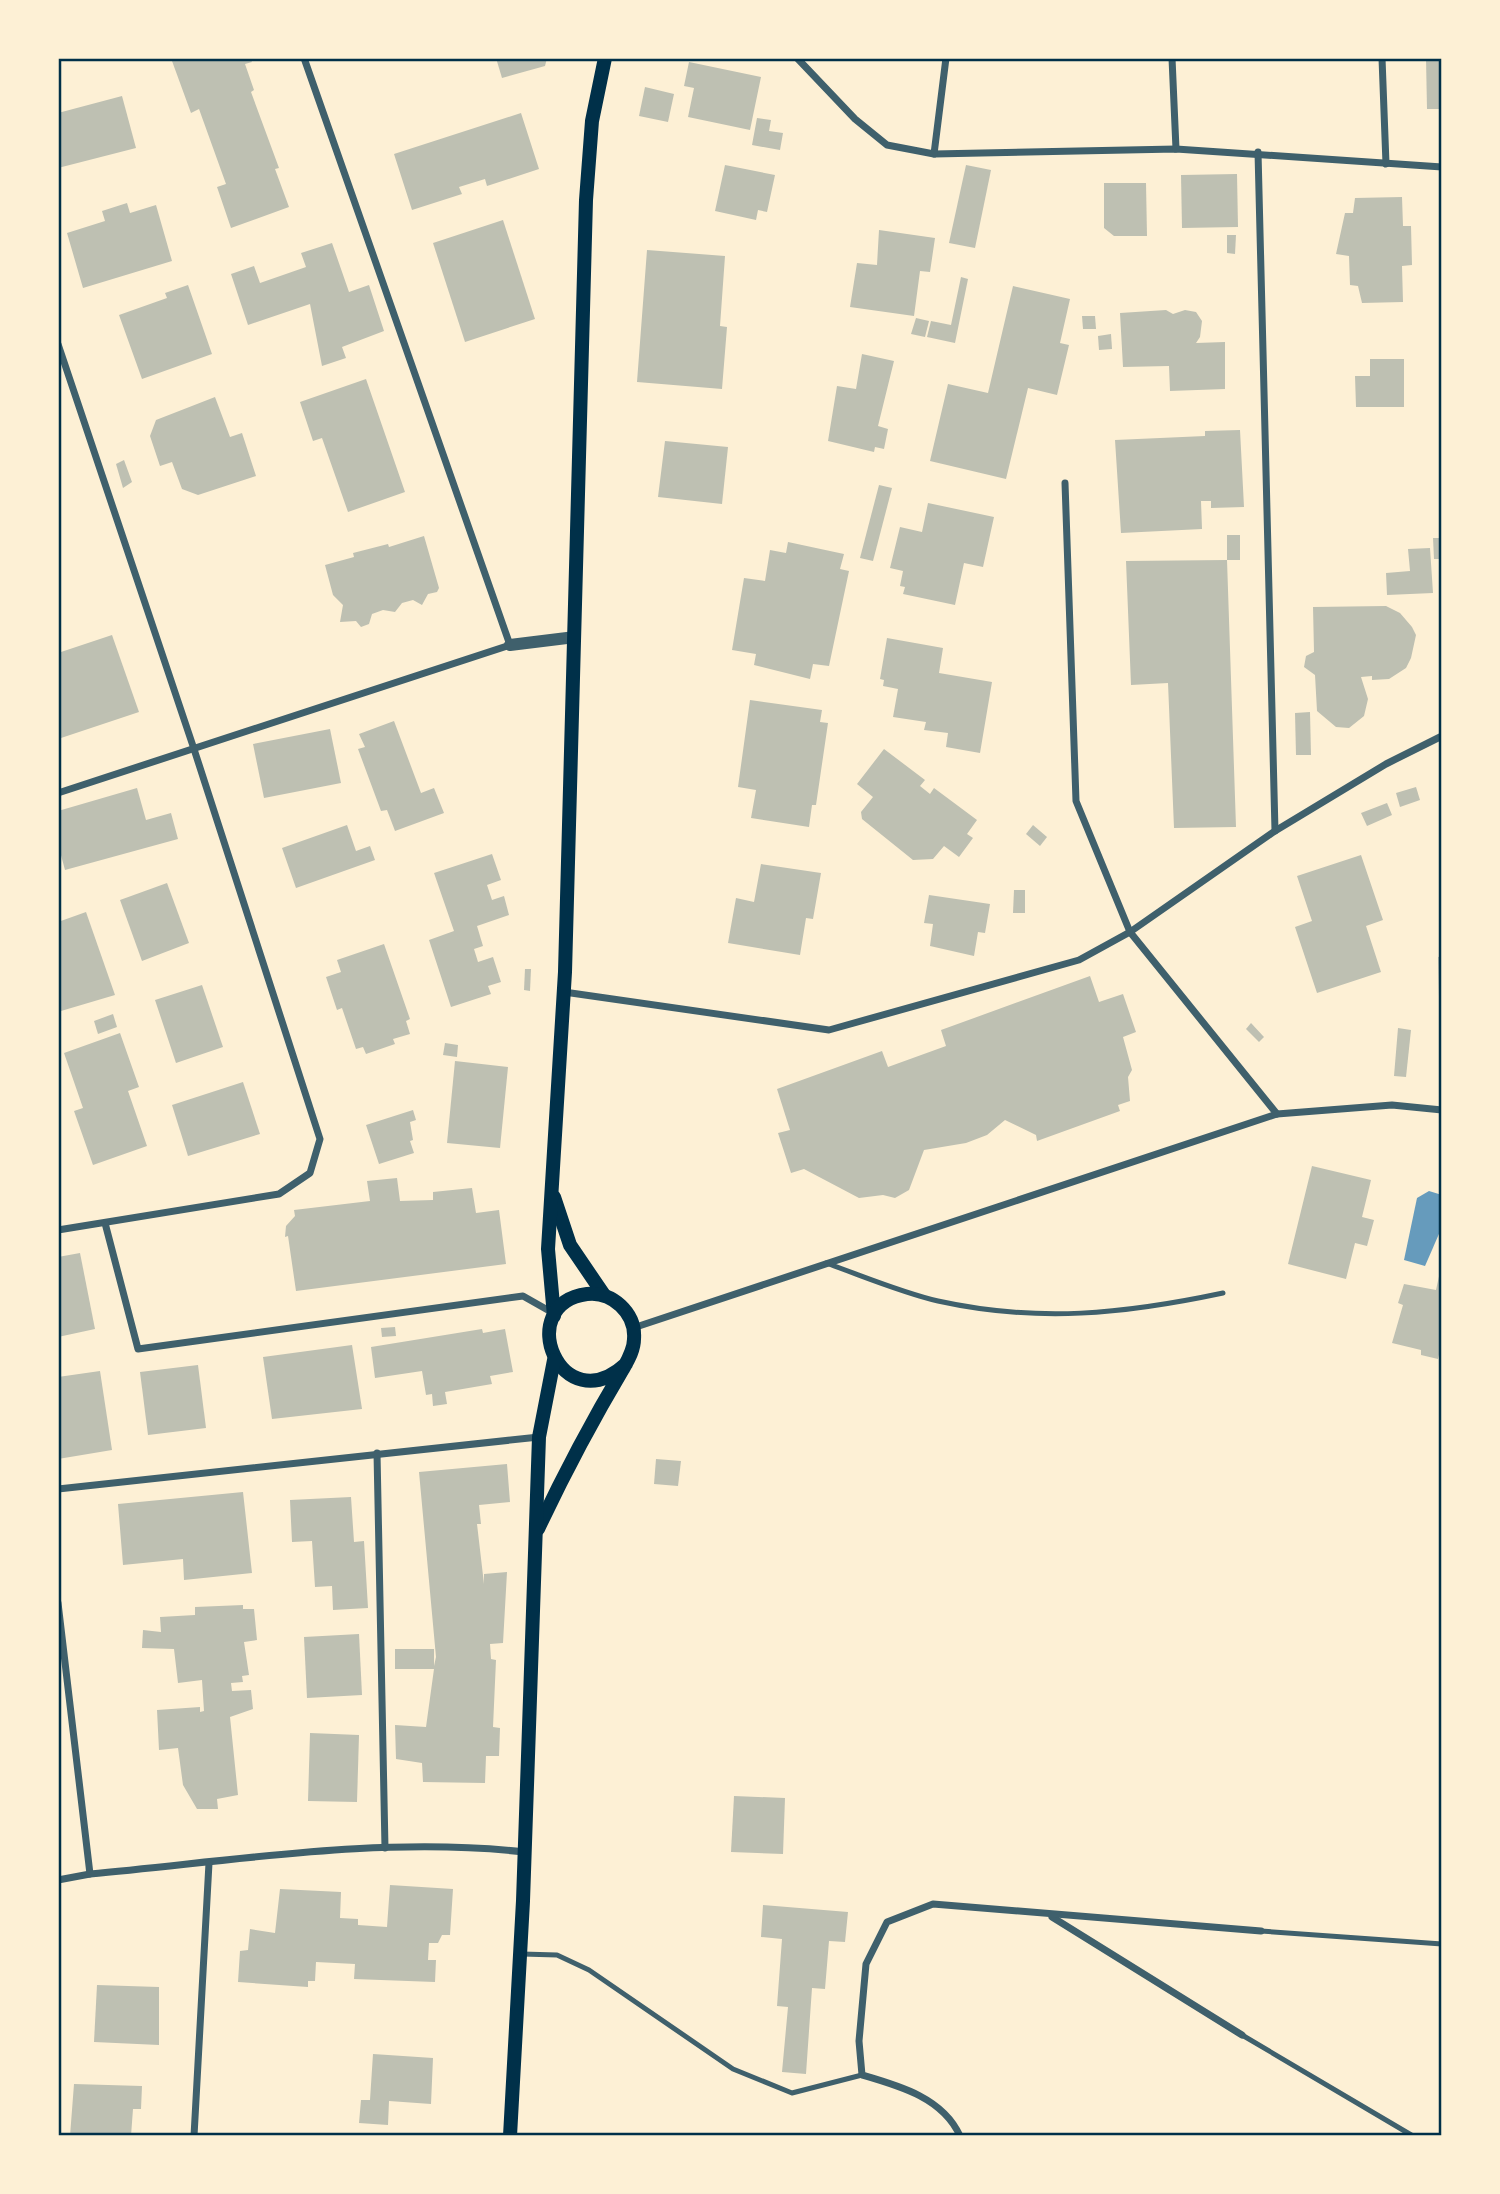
<svg xmlns="http://www.w3.org/2000/svg" width="1500" height="2194" font-family="'DejaVu Sans',sans-serif">
  <style>
    .water { fill: #669bbc }
    .building { fill: #bec0b2 }
    .lines { fill: none; stroke-linecap: round; stroke-linejoin: round }
    .service { stroke: #3f606c; stroke-width: 5 }
    .minor { stroke: #3f606c; stroke-width: 7 }
    .tertiary { stroke: #3f606c; stroke-width: 12 }
    .secondary { stroke: #003049; stroke-width: 14 }
    .neatline { fill: none; stroke: #003049; stroke-width: 2.5 }
  </style>
  <rect width="100%" height="100%" fill="#fdf0d5"/>
  <polygon class="water" points="1429,1191 1442,1195 1442,1227 1425,1266 1404,1260 1417,1198"/>
  <g class="building">
    <polygon points="182,58 250,58 252,62 245,64 254,90 251,92 279,168 275,169 289,207 231,228 217,187 226,184 199,109 191,113 172,61"/>
    <polygon points="496,58 547,58 545,66 502,78"/>
    <polygon points="1426,58 1442,58 1442,109 1427,109"/>
    <polygon points="689,62 761,77 750,130 688,117 694,88 684,86"/>
    <polygon points="645,87 674,94 668,122 639,116"/>
    <polygon points="122,96 136,148 58,168 58,113"/>
    <polygon points="521,113 539,169 487,186 485,179 459,187 462,194 412,210 394,154"/>
    <polygon points="757,118 771,120 769,131 783,133 780,150 752,145"/>
    <polygon points="725,165 775,175 767,212 758,210 756,220 715,211"/>
    <polygon points="966,165 991,170 975,248 949,243"/>
    <polygon points="1237,174 1238,227 1182,228 1181,175"/>
    <polygon points="1104,183 1146,183 1147,236 1114,236 1104,228"/>
    <polygon points="1402,197 1403,226 1411,226 1412,265 1402,266 1403,302 1362,303 1358,286 1350,285 1349,256 1336,254 1345,213 1353,213 1355,198"/>
    <polygon points="127,203 130,213 156,205 172,261 83,288 67,233 105,221 102,211"/>
    <polygon points="503,220 535,319 465,342 433,243"/>
    <polygon points="879,230 935,238 930,272 920,271 914,316 850,307 857,263 877,265"/>
    <polygon points="1227,235 1236,235 1235,254 1227,253"/>
    <polygon points="332,243 349,292 369,285 384,331 342,347 346,358 322,366 310,304 248,325 231,274 254,266 260,283 306,267 301,253"/>
    <polygon points="647,250 725,256 720,326 727,327 722,389 637,382"/>
    <polygon points="961,277 968,279 955,343 927,337 931,321 951,325"/>
    <polygon points="188,285 212,354 142,379 119,315 167,298 165,293"/>
    <polygon points="1013,286 1070,299 1060,343 1069,345 1057,395 1028,388 1006,479 930,461 948,384 988,393"/>
    <polygon points="1166,310 1173,314 1185,310 1196,312 1202,321 1200,337 1196,343 1225,342 1225,389 1170,391 1169,366 1123,367 1120,313"/>
    <polygon points="1082,316 1095,316 1096,329 1083,329"/>
    <polygon points="916,318 929,321 925,337 911,334"/>
    <polygon points="1111,334 1112,349 1099,350 1098,336"/>
    <polygon points="862,354 894,361 878,426 888,429 884,449 875,447 874,452 828,441 837,386 856,389"/>
    <polygon points="1370,359 1404,359 1404,407 1356,407 1355,376 1370,376"/>
    <polygon points="366,379 405,492 348,512 322,438 313,441 300,402"/>
    <polygon points="215,397 230,437 242,433 256,476 198,495 182,489 172,462 160,466 150,436 156,420"/>
    <polygon points="1240,430 1244,507 1211,508 1211,501 1201,501 1202,529 1121,533 1115,440 1205,436 1205,431"/>
    <polygon points="665,441 728,447 722,504 658,497"/>
    <polygon points="124,460 132,482 123,488 116,464"/>
    <polygon points="879,485 892,488 873,561 860,558"/>
    <polygon points="928,503 994,517 983,567 964,563 955,605 903,594 905,587 900,586 903,571 890,568 900,527 922,532"/>
    <rect x="1227" y="535" width="13" height="25"/>
    <polygon points="424,536 439,588 437,592 428,594 422,605 413,600 402,603 395,612 383,610 372,614 369,624 361,627 356,621 340,622 343,605 333,595 325,565 354,557 353,553 388,544 389,547"/>
    <polygon points="1433,538 1442,538 1442,559 1434,559"/>
    <polygon points="788,542 844,554 840,569 849,571 829,666 813,664 810,679 754,665 756,654 732,650 744,578 765,581 770,550 786,553"/>
    <polygon points="1430,548 1433,593 1387,595 1386,573 1410,571 1408,549"/>
    <polygon points="1227,560 1236,827 1174,828 1168,683 1131,685 1126,561"/>
    <polygon points="1386,606 1400,613 1412,627 1416,635 1411,658 1406,668 1389,679 1372,680 1372,676 1361,677 1368,699 1364,716 1349,728 1336,727 1317,711 1315,675 1304,667 1306,656 1314,652 1313,607"/>
    <polygon points="112,635 139,712 58,739 58,653"/>
    <polygon points="887,638 943,648 939,673 992,682 980,753 946,747 948,733 924,730 926,722 893,717 898,689 883,686 884,680 880,679"/>
    <polygon points="750,700 822,710 820,722 828,723 816,805 812,805 809,827 751,818 756,790 738,787"/>
    <polygon points="1310,712 1311,755 1296,755 1295,713"/>
    <polygon points="394,721 421,793 434,788 444,813 395,831 387,810 381,811 358,749 365,747 359,734"/>
    <polygon points="330,729 341,783 264,798 253,744"/>
    <polygon points="884,749 925,780 920,786 930,794 934,788 977,820 967,834 973,838 959,857 944,846 933,859 913,860 862,819 861,812 873,797 857,784"/>
    <polygon points="1416,787 1420,800 1400,807 1396,793"/>
    <polygon points="137,788 146,820 171,813 178,839 65,870 58,844 58,811"/>
    <polygon points="1387,803 1392,815 1367,826 1361,813"/>
    <polygon points="347,825 356,851 370,846 375,860 296,888 282,848"/>
    <polygon points="1033,825 1047,837 1040,846 1026,834"/>
    <polygon points="492,854 501,880 487,885 492,900 504,896 509,915 477,926 483,946 474,949 478,962 493,957 501,982 488,986 491,994 451,1007 429,940 454,931 434,873"/>
    <polygon points="1361,855 1383,920 1366,926 1381,972 1317,993 1295,927 1312,921 1297,876"/>
    <polygon points="761,864 821,873 813,919 806,918 800,955 728,943 736,898 754,902"/>
    <polygon points="167,883 189,943 142,961 120,900"/>
    <polygon points="1014,890 1025,890 1025,913 1013,913"/>
    <polygon points="929,895 990,904 985,933 978,932 974,956 930,946 933,924 924,923"/>
    <polygon points="86,912 115,995 61,1011 58,1003 58,922"/>
    <polygon points="384,944 410,1019 406,1021 410,1034 393,1039 395,1044 366,1054 363,1047 356,1049 342,1008 337,1010 326,977 341,972 337,960"/>
    <polygon points="1442,956 1442,1036 1440,1036 1438,957"/>
    <polygon points="525,969 531,969 530,991 524,990"/>
    <polygon points="1090,976 1099,1002 1123,994 1136,1032 1123,1037 1132,1070 1128,1077 1130,1101 1118,1105 1120,1111 1037,1141 1036,1135 1005,1120 987,1135 966,1143 924,1150 909,1190 895,1198 883,1195 859,1198 804,1169 791,1173 778,1133 790,1130 777,1089 882,1051 888,1067 946,1046 941,1030"/>
    <polygon points="202,985 223,1047 176,1063 155,1000"/>
    <polygon points="113,1014 117,1027 98,1034 94,1021"/>
    <polygon points="1251,1023 1264,1037 1259,1042 1246,1029"/>
    <polygon points="1398,1028 1411,1030 1406,1077 1394,1076"/>
    <polygon points="120,1033 139,1087 128,1091 147,1146 93,1165 74,1111 83,1108 64,1053"/>
    <polygon points="445,1043 458,1045 457,1057 443,1055"/>
    <polygon points="455,1061 508,1067 500,1148 447,1143"/>
    <polygon points="243,1082 260,1134 188,1156 172,1105"/>
    <polygon points="413,1110 416,1120 410,1122 413,1140 410,1141 414,1153 379,1164 366,1125"/>
    <polygon points="1312,1166 1371,1180 1362,1217 1374,1220 1367,1246 1355,1243 1346,1279 1288,1264"/>
    <polygon points="397,1178 400,1201 433,1200 433,1192 472,1188 476,1213 499,1210 506,1264 296,1291 288,1236 285,1237 286,1226 295,1216 294,1210 370,1201 367,1181"/>
    <polygon points="80,1253 95,1329 58,1337 58,1257"/>
    <polygon points="1441,1267 1442,1342 1438,1359 1421,1355 1421,1350 1392,1343 1403,1305 1398,1303 1404,1284 1436,1290"/>
    <polygon points="395,1327 396,1336 382,1337 381,1328"/>
    <polygon points="482,1329 483,1333 505,1329 513,1372 490,1376 492,1384 445,1392 447,1404 433,1406 432,1394 426,1395 422,1371 375,1378 371,1347"/>
    <polygon points="352,1345 362,1409 272,1419 263,1357"/>
    <polygon points="198,1365 206,1428 148,1435 140,1372"/>
    <polygon points="100,1371 112,1450 58,1459 58,1377"/>
    <polygon points="656,1459 681,1461 678,1486 654,1484"/>
    <polygon points="507,1464 510,1502 479,1505 481,1524 477,1524 484,1584 484,1574 507,1572 503,1643 490,1644 491,1659 496,1660 493,1727 500,1728 499,1756 486,1756 485,1783 423,1782 422,1763 396,1759 395,1725 426,1727 434,1669 395,1669 395,1649 434,1649 434,1666 436,1657 419,1472"/>
    <polygon points="243,1492 252,1573 184,1580 183,1559 123,1565 118,1504"/>
    <polygon points="351,1497 354,1542 364,1541 368,1608 333,1610 332,1586 315,1587 312,1541 292,1542 290,1500"/>
    <polygon points="243,1605 243,1609 254,1609 257,1640 244,1642 249,1675 242,1676 243,1682 231,1683 232,1691 251,1690 253,1709 230,1717 238,1795 217,1799 218,1809 197,1809 183,1785 178,1748 159,1750 157,1710 200,1707 200,1712 204,1711 202,1680 178,1683 174,1649 142,1648 143,1630 161,1632 160,1617 195,1615 195,1607"/>
    <polygon points="359,1634 362,1695 307,1698 304,1637"/>
    <polygon points="310,1733 359,1735 357,1802 308,1801"/>
    <polygon points="734,1796 785,1798 783,1854 731,1852"/>
    <polygon points="390,1885 453,1889 450,1935 442,1935 438,1943 429,1943 428,1960 436,1960 435,1982 354,1979 355,1964 316,1962 315,1981 308,1981 308,1987 238,1982 240,1951 248,1950 250,1929 275,1933 280,1889 341,1892 340,1918 358,1919 358,1925 387,1927"/>
    <polygon points="763,1905 848,1912 845,1942 829,1941 825,1989 812,1988 806,2074 782,2072 788,2007 777,2006 782,1939 761,1937"/>
    <polygon points="97,1985 159,1987 159,2045 94,2042"/>
    <polygon points="373,2054 433,2058 431,2104 389,2101 388,2125 359,2123 361,2100 370,2100"/>
    <polygon points="74,2084 142,2086 141,2109 133,2109 131,2136 70,2136"/>
  </g>
  <g class="lines">
    <g class="service">
      <path d="M826,1263C863,1276 900,1292 938,1301C1038,1323 1124,1314 1223,1293"/>
      <polyline points="1261,1931 1442,1944"/>
      <polyline points="522,1954 557,1955 589,1970 733,2069 792,2093 862,2075"/>
      <polyline points="1242,2035 1413,2136"/>
    </g>
    <g class="minor">
      <polyline points="797,58 855,119 887,145 934,154 1176,149 1442,167"/>
      <polyline points="1172,58 1176,149"/>
      <polyline points="1382,58 1386,164"/>
      <polyline points="1258,152 1275,831"/>
      <polyline points="934,154 946,58"/>
      <polyline points="58,344 193,746 320,1139 310,1173 279,1194 58,1230"/>
      <polyline points="1065,483 1076,801 1130,932 1277,1114"/>
      <polyline points="58,793 510,645 304,58"/>
      <polyline points="564,992 829,1030 1079,960 1130,932 1275,831 1386,764 1442,736"/>
      <polyline points="105,1223 138,1349 523,1296 553,1313"/>
      <polyline points="633,1328 1277,1114 1392,1105 1442,1110"/>
      <polyline points="377,1453 385,1848"/>
      <polyline points="58,1489 539,1437"/>
      <polyline points="58,1603 90,1874"/>
      <path d="M58,1880L90,1874C233,1861 381,1836 524,1852"/>
      <polyline points="1052,1917 1242,2035"/>
      <polyline points="194,2136 209,1863"/>
      <path d="M960,2136C943,2098 900,2086 862,2075L859,2041L866,1964L887,1922L933,1904L1261,1931"/>
    </g>
    <polyline class="tertiary" points="510,645 575,637"/>
    <g class="secondary">
      <polyline points="554,1197 570,1245 604,1295"/>
      <polyline points="554,1316 548,1249 565,972 586,200 592,121 605,58"/>
      <path d="M538,1529C564,1474 592,1421 623,1369C628,1360 634,1350 634,1339C636,1313 612,1291 587,1294C512,1304 561,1424 626,1364"/>
      <polyline points="510,2136 523,1901 539,1437 554,1360"/>
    </g>
  </g>
  <rect width="1500" height="2194" fill="none" stroke="#fdf0d5" stroke-width="119"/>
  <rect x="60" y="60" width="1380" height="2074" class="neatline"/>
</svg>
